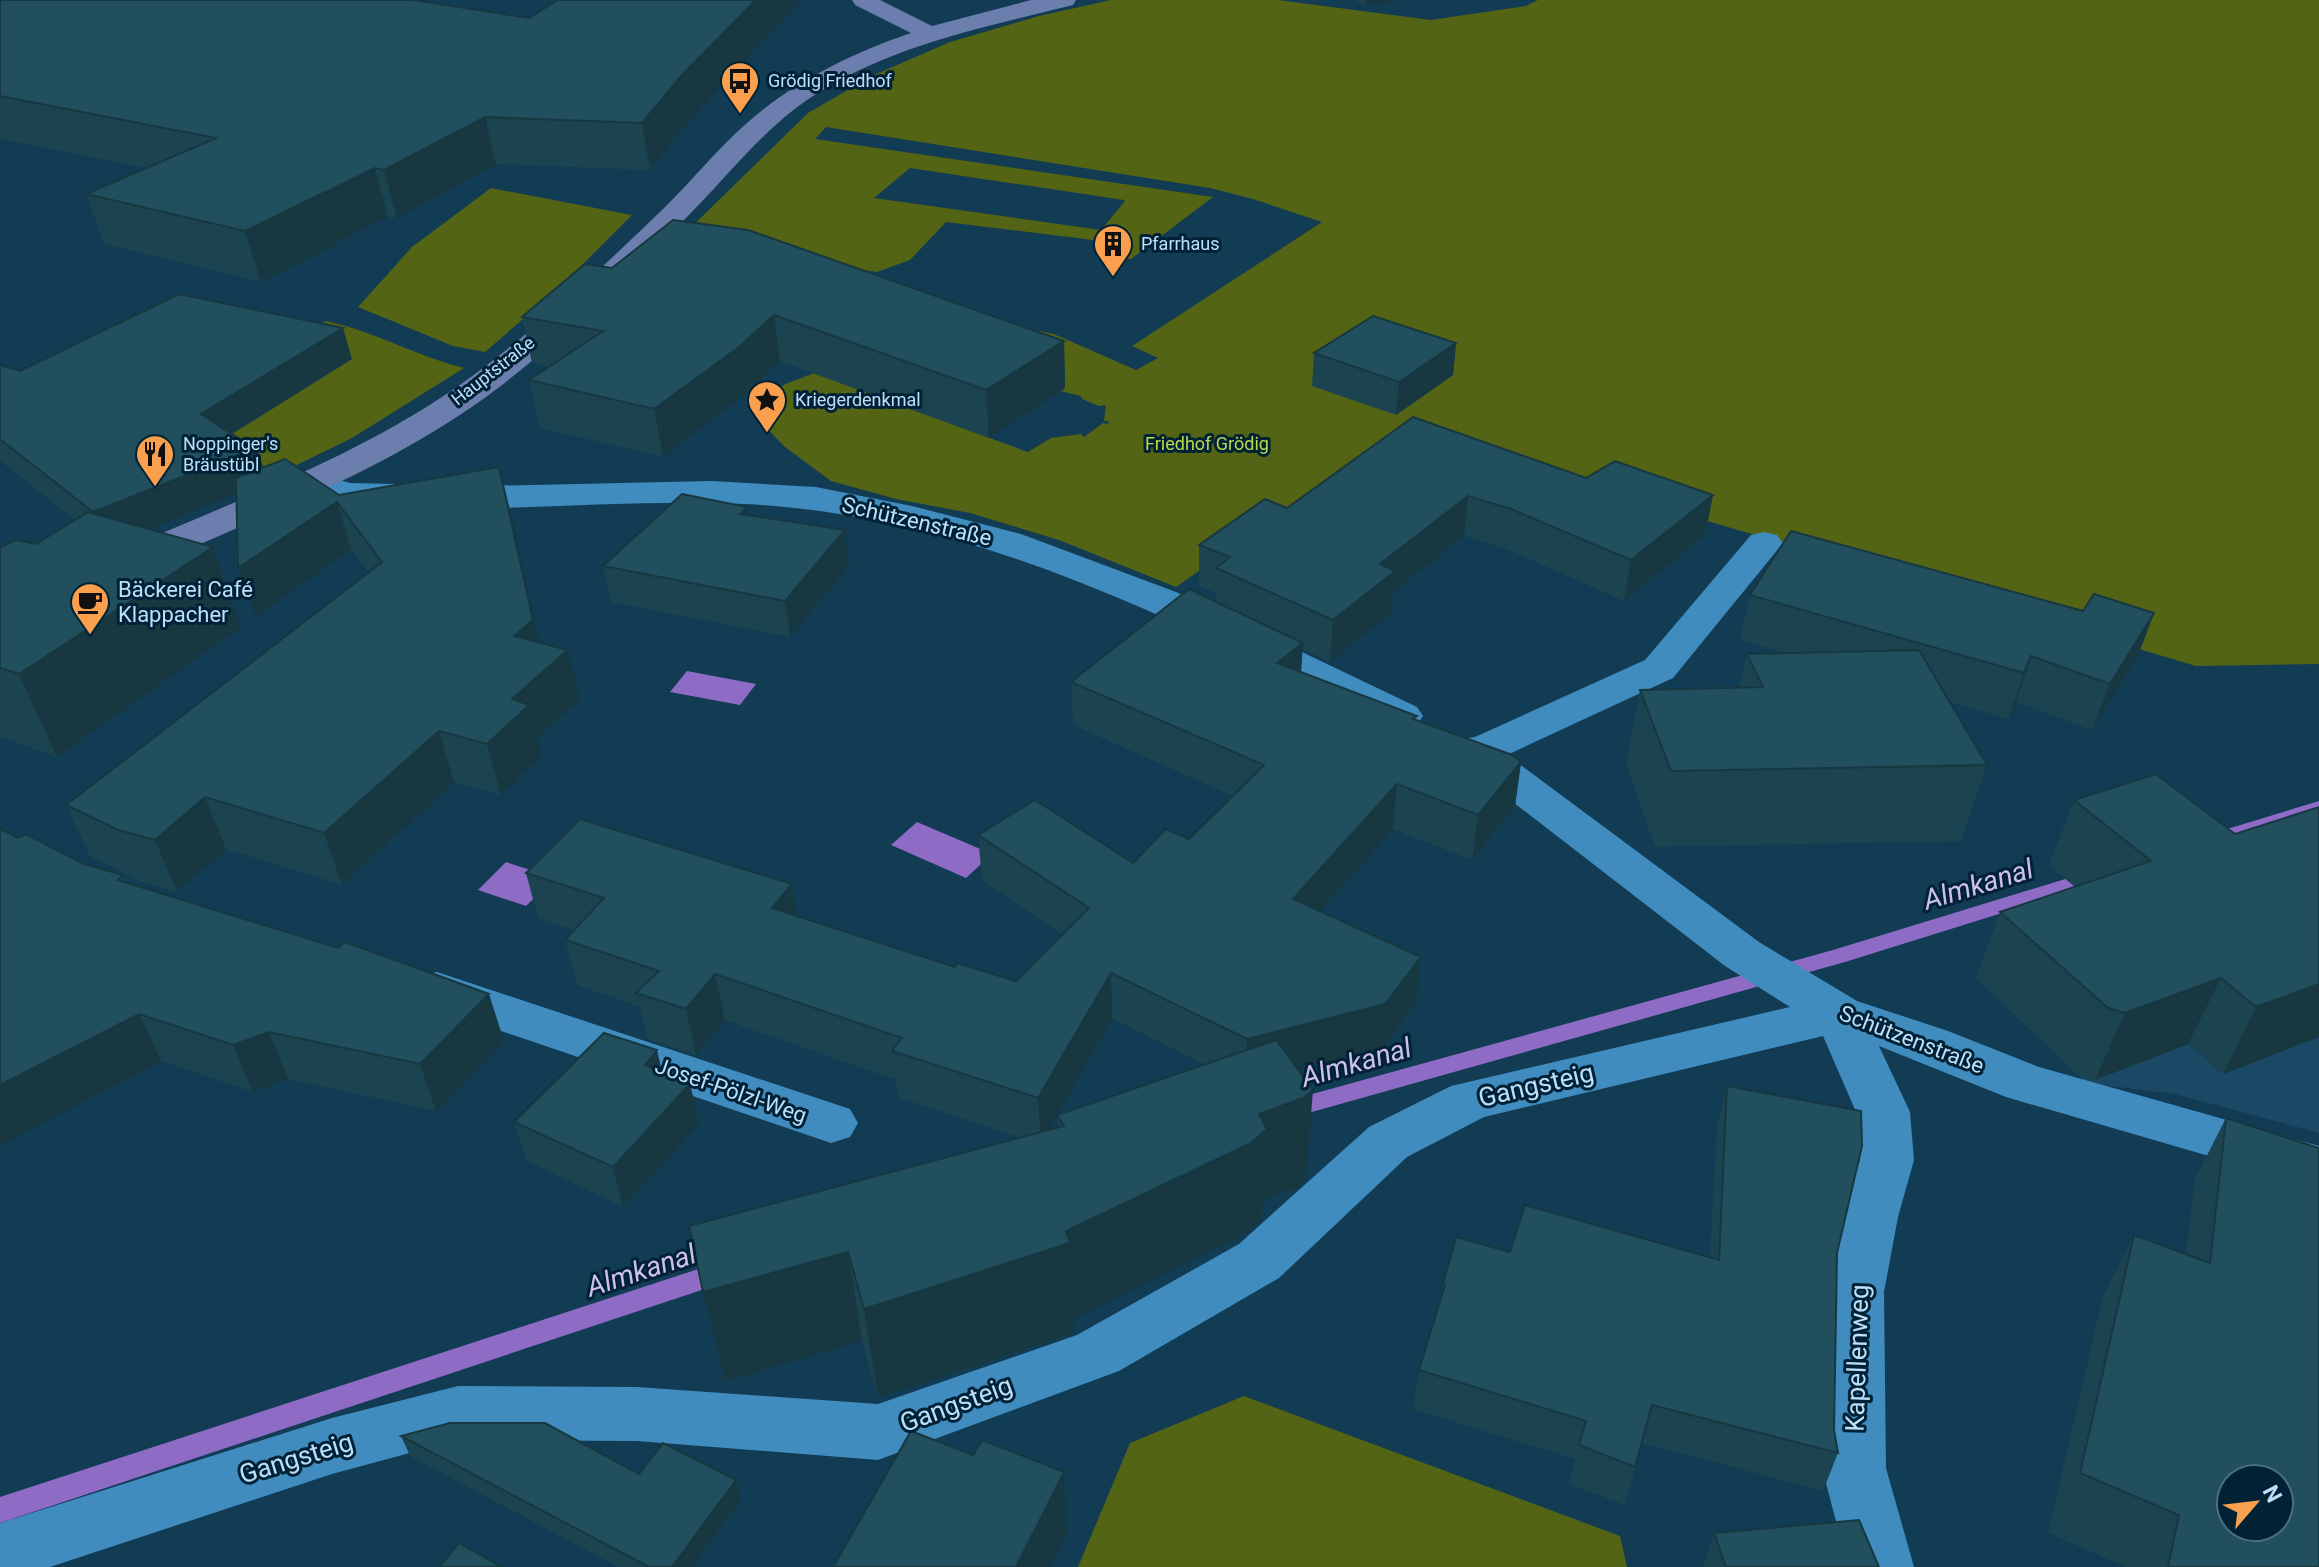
<svg xmlns="http://www.w3.org/2000/svg" width="2319" height="1567" font-family="Roboto,sans-serif">
  <style>
    .built { fill: #1b4865 }
    .green { fill: #546415; fill-rule: evenodd }
    .water { fill: #8e6bc5 }
    .lines { fill: none; stroke-linecap: round; stroke-linejoin: round }
    .stream { fill: #8e6bc5; fill-rule: evenodd }
    .street { fill: #408cbe; fill-rule: evenodd }
    .secondary { fill: #6b7ead; fill-rule: evenodd }
    .wall { fill: #1c4450; fill-rule: evenodd }
    .shaded-wall { fill: #173741 }
    .building { fill: #214f5d; stroke: #173741; stroke-width: 2; fill-rule: evenodd }
    .labels { text-anchor: middle; stroke-width: 6; stroke-linejoin: round; paint-order: stroke }
    .far-poi-label { font-size: 18px; fill: #bce0fb; stroke: #012135; text-anchor: start }
    .far-street-label { font-size: 18px; fill: #bce0fb; stroke: #012135 }
    .far-park-label { font-size: 18px; fill: #bad84b; stroke: #012135 }
    .street-label { font-size: 22px; fill: #bce0fb; stroke: #012135 }
    .poi-label { font-size: 22px; fill: #bce0fb; stroke: #012135; text-anchor: start }
    .near-street-label { font-size: 26px; fill: #bce0fb; stroke: #012135 }
    .near-water-label { font-size: 28px; font-style: italic; fill: #cfbfee; stroke: #012135 }
  </style>
  <rect width="100%" height="100%" fill="#123b54"/>
  <polygon class="built" points="2319,837 2319,1133 2175,1094 2087,1083 1976,978 2190,881"/>
  <g class="green">
    <path d="M1111,0H1278L1431,20L1526,6L1538,0H2319V664L2196,666L1401,430L1176,587L1059,540L970,513L896,499L831,481L785,447L751,412L785,384L904,340L1000,323L1054,334L1136,370L1158,358L1132,346L1322,222L1253,199L1210,188L826,127L815,139L1213,197L1131,259L1102,254L1109,242L946,222L910,260L877,272L674,244L808,113L874,75L950,42L1039,16ZM910,168L1124,200L1125,201L1101,230L874,198ZM1064,389L1060,391L1081,396L1082,399L1099,406L1106,405L1104,421H1109L1108,424L1103,423L1084,437L1081,434L1051,438L1028,452L877,397Z"/>
    <polygon points="491,188 632,215 559,288 485,352 453,346 358,307 412,247"/>
    <path d="M326,321C374,331 416,356 464,368L352,438L270,478L195,427L292,336Z"/>
    <polygon points="1244,1396 1620,1536 1627,1567 1078,1567 1130,1443"/>
  </g>
  <g class="water">
    <polygon points="687,671 756,684 740,705 670,692"/>
    <polygon points="917,822 992,854 966,878 891,845"/>
    <polygon points="506,862 555,878 526,906 478,890"/>
  </g>
  <g class="lines">
    <g class="stream">
      <polygon points="2319,801 2319,814 2208,849 2198,842 2201,837"/>
      <polygon points="2098,869 2105,871 2109,876 2105,881 1845,962 1287,1119 1278,1116 1275,1110 1278,1104 1287,1101 1833,950"/>
      <polygon points="726,1260 735,1263 739,1271 735,1279 0,1523 0,1497"/>
    </g>
    <g class="street">
      <path d="M313,472L350,483L481,486L712,481L816,487L912,506L1021,534L1176,592L1417,707L1423,716L1417,725L1402,729L1387,725C1168,618 962,506 712,503C591,501 470,515 349,505C333,503 304,496 295,483L300,475Z"/>
      <polygon points="1764,532 1777,535 1783,543 1673,678 1507,755 1759,942 1857,1001 1948,1031 2039,1067 2319,1146 2319,1188 2006,1097 1879,1046 1910,1112 1914,1160 1898,1217 1884,1292 1886,1468 1914,1567 1848,1567 1822,1468 1826,1292 1842,1217 1860,1160 1856,1112 1823,1036 1484,1117 1407,1157 1279,1278 1119,1371 878,1460 637,1441 458,1440 332,1474 50,1567 0,1567 0,1523 332,1418 458,1386 637,1387 878,1404 1077,1335 1239,1244 1369,1127 1451,1086 1790,1007 1725,966 1456,758 1449,749 1456,740 1475,737 1645,660 1751,535"/>
      <polygon points="437,972 850,1109 858,1123 850,1137 831,1143 419,1003 412,990 419,977"/>
    </g>
    <path class="secondary" d="M852,0H880L932,26L1031,0H1076L1073,5C981,28 887,46 807,100C758,134 724,181 682,222C624,279 563,338 498,388C390,470 261,516 138,571L125,574L112,571L106,563L112,555C235,500 366,455 475,374C541,325 603,267 662,210C691,182 716,150 747,123C793,82 852,53 911,33L855,5Z"/>
  </g>
  <g class="wall">
    <polygon points="0,0 530,18 557,0 801,0 689,121 650,170 496,164 397,218 388,217 261,282 104,244 86,194 145,168 0,139"/>
    <polygon points="1355,0 1403,0 1365,6"/>
    <polygon points="585,264 1064,341 1065,388 989,438 780,361 746,394 663,457 540,428 529,380 550,366 532,363 522,317"/>
    <polygon points="1456,343 1453,375 1396,415 1312,386 1314,353"/>
    <polygon points="352,359 232,434 263,468 339,495 499,467 539,642 568,650 580,700 537,738 542,755 501,795 454,782 342,885 226,849 177,892 141,882 90,856 66,805 368,572 351,549 256,617 237,493 148,529 241,627 57,757 0,737 0,547 36,544 75,520 0,461 0,365 20,371"/>
    <path d="M1586,478L1713,495L1705,535L1624,601L1506,549L1464,536L1393,592L1392,612L1330,662L1302,649L1301,672L1417,720L1521,762L1515,806L1472,860L1393,829L1320,911L1421,957L1416,1003L1381,1050L1299,1071L1306,1179L1297,1188L1263,1200L1262,1219L1247,1233L1074,1319V1333L878,1398L862,1341L725,1381L703,1292L1022,1138L898,1097L896,1080L725,1020L696,1055L647,1039L640,1007L577,985L565,940L574,930L538,918L526,873L792,884L797,917L955,967L1016,981L1062,934L982,880L978,835L1133,863L1189,839L1233,796L1073,725L1071,682L1216,602V593L1199,586V545L1287,508ZM1112,1018L1205,1065L1057,1115ZM1057,1115L1058,1128L1048,1131Z"/>
    <polygon points="748,515 849,566 790,637 611,602 603,566"/>
    <polygon points="1750,595 2083,611 2154,613 2137,658 2092,730 2016,702 2008,719 1950,702 1987,765 1961,841 1655,847 1626,764 1640,690 1739,688 1747,654 1785,653 1740,640"/>
    <polygon points="2074,800 2235,834 2319,1037 2223,1074 2188,1044 2095,1080 2078,1075 1976,978 2000,912 2075,887 2049,865"/>
    <polygon points="0,829 18,838 84,864 123,875 126,882 504,1041 436,1111 288,1079 253,1092 161,1061 0,1146"/>
    <polygon points="662,1072 690,1084 699,1124 623,1207 527,1161 514,1122"/>
    <polygon points="1727,1086 1837,1253 1834,1430 1838,1453 1823,1491 1642,1443 1625,1505 1569,1484 1575,1459 1413,1409 1419,1370 1440,1304 1443,1284 1510,1252 1710,1257 1717,1125"/>
    <polygon points="2226,1118 2319,1567 2126,1567 2048,1533 2103,1296 2134,1235 2186,1254 2195,1179"/>
    <polygon points="401,1436 639,1474 736,1480 741,1500 692,1567 618,1567 410,1456"/>
    <polygon points="1714,1533 1879,1567 1703,1567"/>
  </g>
  <g class="shaded-wall">
    <polygon points="756,0 801,0 689,121 650,170 642,123 682,75"/>
    <polygon points="1365,0 1403,0 1365,6"/>
    <polygon points="485,117 496,164 397,218 384,170"/>
    <polygon points="375,168 388,217 261,282 245,231"/>
    <polygon points="774,315 780,361 746,394 663,457 654,409"/>
    <polygon points="343,328 352,359 212,446 201,414"/>
    <polygon points="1064,341 1065,388 989,438 986,390"/>
    <polygon points="1456,343 1453,375 1396,415 1399,382"/>
    <polygon points="258,451 269,485 250,488 107,546 93,512 240,454"/>
    <polygon points="499,467 511,514 545,669 514,636"/>
    <polygon points="1713,495 1705,535 1624,601 1631,560"/>
    <polygon points="1468,496 1464,536 1393,592 1392,612 1330,662 1333,620 1380,564"/>
    <polygon points="337,502 351,549 256,617 238,568"/>
    <polygon points="747,507 752,542 740,514"/>
    <polygon points="845,530 849,566 790,637 785,601"/>
    <polygon points="213,547 241,627 57,757 19,674"/>
    <polygon points="2154,613 2137,658 2092,730 2110,684"/>
    <polygon points="1303,643 1300,686 1277,663"/>
    <polygon points="568,650 580,700 537,738 542,755 501,795 487,744 512,699"/>
    <polygon points="2031,656 2016,702 2008,719 2024,673"/>
    <polygon points="439,731 454,782 342,885 324,833"/>
    <polygon points="1521,762 1515,806 1472,860 1478,815"/>
    <polygon points="1397,784 1393,829 1291,944 1293,899"/>
    <polygon points="205,797 226,849 177,892 155,840"/>
    <polygon points="792,884 799,929 772,908"/>
    <polygon points="1421,957 1416,1003 1381,1050 1246,1085 1247,1039"/>
    <polygon points="1111,973 1112,1018 1041,1144 1038,1098"/>
    <polygon points="715,974 725,1020 696,1055 686,1009"/>
    <polygon points="2221,978 2188,1044 2095,1080 2125,1013"/>
    <polygon points="2319,984 2319,1037 2223,1074 2256,1007"/>
    <polygon points="489,994 504,1041 436,1111 420,1064"/>
    <polygon points="139,1014 161,1061 0,1146 0,1085"/>
    <polygon points="269,1032 288,1079 253,1092 233,1045"/>
    <polygon points="657,1050 666,1090 645,1065"/>
    <polygon points="690,1084 699,1124 623,1207 613,1167"/>
    <polygon points="1313,1090 1306,1179 1297,1188 1263,1200 1262,1219 1247,1233 1074,1319 1074,1333 878,1398 864,1309 1066,1231 1259,1114"/>
    <polygon points="848,1252 862,1341 725,1381 703,1292"/>
    <polygon points="1064,1472 1067,1534 1051,1567 1016,1567"/>
    <polygon points="736,1480 741,1500 692,1567 672,1567"/>
  </g>
  <g class="building">
    <polygon points="0,0 414,0 530,18 557,0 756,0 682,75 642,123 485,117 384,170 375,168 245,231 86,194 216,138 0,96"/>
    <polygon points="673,220 748,230 1064,341 986,390 774,315 739,347 654,409 529,380 603,331 522,317 585,264 612,268"/>
    <polygon points="179,294 343,328 201,414 258,451 240,459 240,454 93,512 0,439 0,365 20,371"/>
    <polygon points="1373,316 1456,343 1399,382 1314,353"/>
    <polygon points="1413,417 1586,478 1615,461 1713,495 1631,560 1511,509 1468,496 1380,564 1395,571 1333,620 1216,568 1230,557 1199,545 1265,499 1287,508"/>
    <polygon points="285,459 339,495 499,467 533,620 514,636 568,650 512,699 529,705 487,744 439,731 324,833 205,797 155,840 118,830 66,805 382,562 337,502 238,568 236,478"/>
    <polygon points="682,494 747,507 740,514 845,530 785,601 603,566"/>
    <polygon points="88,512 213,547 19,674 0,668 0,547 16,540 36,544"/>
    <polygon points="1791,531 2083,611 2094,594 2154,613 2110,684 2031,656 2024,673 1750,595"/>
    <polygon points="1189,589 1303,643 1277,663 1417,716 1413,719 1512,755 1521,762 1478,815 1397,784 1293,899 1421,957 1385,1004 1247,1039 1111,973 1038,1098 892,1051 902,1038 715,974 686,1009 636,993 659,971 565,940 604,898 526,873 580,819 792,884 772,908 955,967 957,963 1016,981 1089,908 978,835 1035,800 1133,863 1166,829 1189,839 1264,765 1071,682"/>
    <polygon points="1919,650 1987,765 1671,771 1640,690 1763,687 1747,654"/>
    <polygon points="2156,774 2235,834 2319,807 2319,984 2256,1007 2221,978 2125,1013 2108,1008 2000,912 2151,861 2074,800"/>
    <polygon points="0,829 18,838 26,834 84,864 123,875 118,880 338,948 345,942 489,994 420,1064 269,1032 233,1045 139,1014 0,1085"/>
    <polygon points="604,1033 657,1050 645,1065 690,1084 613,1167 514,1122"/>
    <polygon points="1276,1040 1313,1090 1303,1098 1259,1114 1267,1129 1251,1143 1066,1231 1070,1243 864,1309 848,1252 703,1292 689,1226 1064,1126 1057,1115"/>
    <polygon points="1727,1086 1861,1111 1862,1146 1837,1253 1834,1430 1838,1453 1652,1405 1635,1467 1579,1445 1586,1421 1419,1370 1445,1285 1443,1284 1456,1237 1510,1252 1525,1205 1719,1260"/>
    <path d="M2226,1118L2319,1148V1567H2168L2179,1515L2080,1473L2134,1235L2210,1263ZM2231,1479H2279V1527H2231Z"/>
    <polygon points="450,1423 545,1423 639,1474 663,1443 736,1480 672,1567 649,1567 401,1436"/>
    <polygon points="911,1431 973,1455 982,1440 1064,1472 1016,1567 833,1567"/>
    <polygon points="1859,1520 1879,1567 1726,1567 1714,1533"/>
    <polygon points="459,1543 502,1567 439,1567"/>
  </g>
  <defs>
    <symbol id="bus-pin" viewBox="-11 -11 22 30"><path d="M0 17L-7.5 6A9.5 9.5 0 1 1 7.5 6Z" fill="#f99f4d" stroke="#012135"/><path d="M-5-6H5V4H4V6H2V4H-2V6H-4V4H-5ZM-3.5-4V0h7V-4ZM-3.5 1.2v1.5H-2V1.2ZM2 1.2v1.5H3.5V1.2Z" fill="#111"/></symbol>
    <symbol id="building-pin" viewBox="-11 -11 22 30"><path d="M0 17L-7.5 6A9.5 9.5 0 1 1 7.5 6Z" fill="#f99f4d" stroke="#012135"/><path d="M-4-6H4V6H1V3H-1V6H-4ZM-2.5-4.3h1.7v1.8h-1.7ZM.8-4.3h1.7v1.8H.8ZM-2.5-1h1.7V.8h-1.7ZM.8-1h1.7V.8H.8Z" fill="#111"/></symbol>
    <symbol id="sight-pin" viewBox="-11 -11 22 30"><path d="M0 17L-7.5 6A9.5 9.5 0 1 1 7.5 6Z" fill="#f99f4d" stroke="#012135"/><path d="M0-6L1.8-2.2L6-1.7L2.9 1.2L3.7 5.4L0 3.3L-3.7 5.4L-2.9 1.2L-6-1.7L-1.8-2.2Z" fill="#111"/></symbol>
    <symbol id="restaurant-pin" viewBox="-11 -11 22 30"><path d="M0 17L-7.5 6A9.5 9.5 0 1 1 7.5 6Z" fill="#f99f4d" stroke="#012135"/><path d="M-5-6h1v4h1v-4h1v4h1v-4h1v5L-1.5 .5V6h-2V.5L-5-1ZM5-6V6H3V1.5H1.5Q1.5-4 5-6Z" fill="#111"/></symbol>
    <symbol id="cafe-pin" viewBox="-11 -11 22 30"><path d="M0 17L-7.5 6A9.5 9.5 0 1 1 7.5 6Z" fill="#f99f4d" stroke="#012135"/><path d="M-5.5-4.5H6V0H3Q3 3.5 0 3.5H-2.5Q-5.5 3.5-5.5 0ZM3-3.2v2h1.7v-2ZM-6 4.5H4V6H-6Z" fill="#111"/></symbol>
  </defs>
  <g fill-rule="evenodd">
    <use href="#bus-pin" x="718" y="59" width="44" height="60"/>
    <use href="#building-pin" x="1091" y="222" width="44" height="60"/>
    <use href="#sight-pin" x="745" y="378" width="44" height="60"/>
    <use href="#restaurant-pin" x="133" y="432" width="44" height="60"/>
    <use href="#cafe-pin" x="68" y="580" width="44" height="60"/>
  </g>
  <g class="labels">
    <g class="far-poi-label">
      <text x="768" y="87">Grödig Friedhof</text>
      <text x="1141" y="250">Pfarrhaus</text>
      <text x="795" y="406">Kriegerdenkmal</text>
      <text x="183" y="450">Noppinger's<tspan x="183" dy="21">Bräustübl</tspan></text>
    </g>
    <g class="far-street-label">
      <text transform="translate(493 371) rotate(-38)" y="6">Hauptstraße</text>
    </g>
    <g class="far-park-label">
      <text x="1207" y="450">Friedhof Grödig</text>
    </g>
    <g class="street-label">
      <text transform="translate(917 521) rotate(13)" y="8">Schützenstraße</text>
      <text transform="translate(1912 1039) rotate(21)" y="8">Schützenstraße</text>
      <text transform="translate(731 1090) rotate(19)" y="8">Josef-Pölzl-Weg</text>
    </g>
    <g class="poi-label">
      <text x="118" y="597">Bäckerei Café<tspan x="118" dy="25">Klappacher</tspan></text>
    </g>
    <g class="near-street-label">
      <text transform="translate(1536 1085) rotate(-13)" y="9">Gangsteig</text>
      <text transform="translate(1857 1358) rotate(-88)" y="9">Kapellenweg</text>
      <text transform="translate(956 1404) rotate(-20)" y="9">Gangsteig</text>
      <text transform="translate(296 1458) rotate(-17)" y="9">Gangsteig</text>
    </g>
    <g class="near-water-label">
      <text transform="translate(1978 884) rotate(-17)" y="10">Almkanal</text>
      <text transform="translate(1356 1062) rotate(-16)" y="10">Almkanal</text>
      <text transform="translate(641 1270) rotate(-18)" y="10">Almkanal</text>
    </g>
  </g>
  <g transform="translate(2255 1503) rotate(62)"><circle r="38" fill="#012135" stroke="#4c6d84" stroke-width="2"/>
  <path d="M0-6L14 30L0 20L-14 30Z" fill="#f99f4d"/>
  <text y="-12" font-size="22" font-weight="bold" text-anchor="middle" fill="#bce0fb">N</text>
  </g>
</svg>
